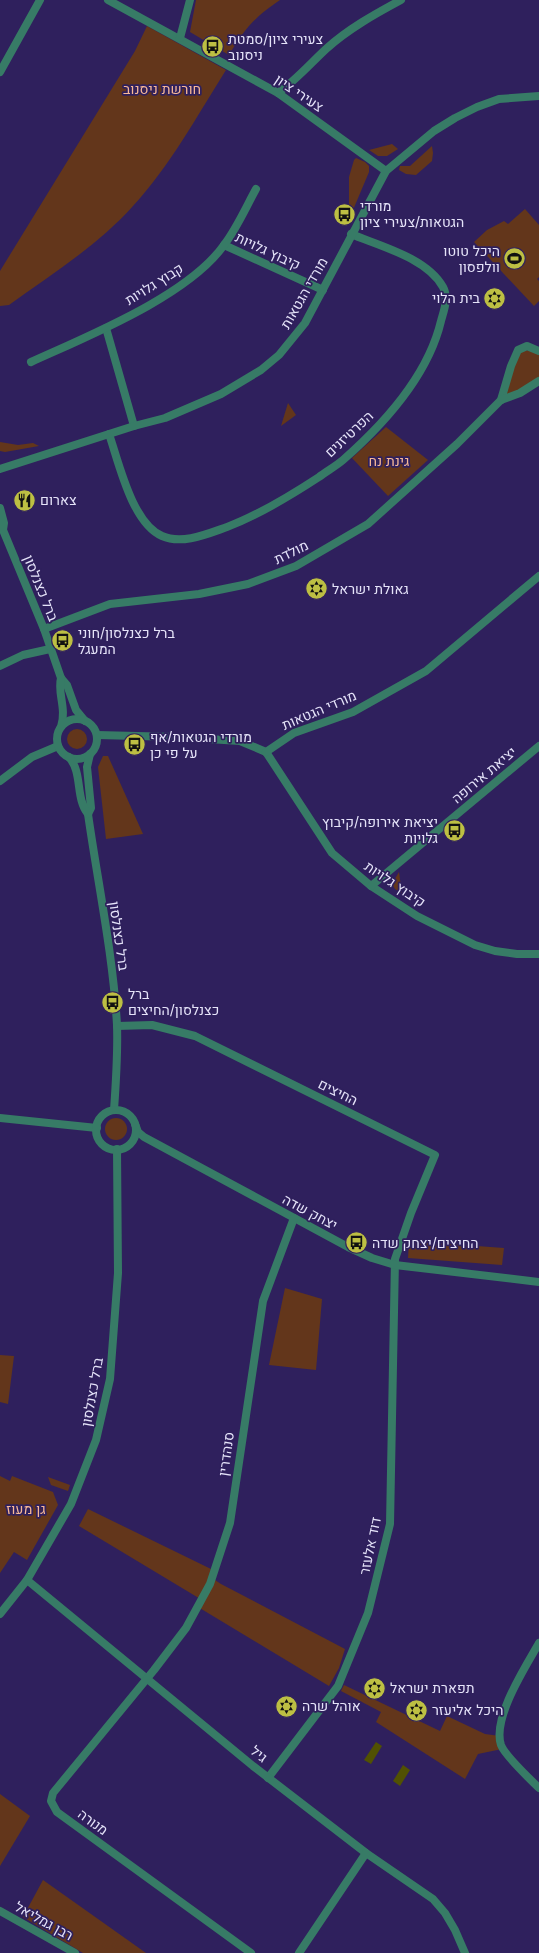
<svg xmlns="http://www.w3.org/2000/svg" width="539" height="1953" font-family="Inter,Heebo,sans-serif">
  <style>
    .green { fill: #63361b }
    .water { fill: #515102 }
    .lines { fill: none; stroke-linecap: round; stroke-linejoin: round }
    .minor { stroke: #377b66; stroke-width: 8 }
    .tertiary { stroke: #377b66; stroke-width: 8 }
    .labels { text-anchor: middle; stroke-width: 3.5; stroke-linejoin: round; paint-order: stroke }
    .poi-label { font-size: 14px; fill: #e5e3f9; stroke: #2f205d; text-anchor: start }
    .park-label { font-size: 14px; fill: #f8b997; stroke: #2f205d }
    .street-label { font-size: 14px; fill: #e5e3f9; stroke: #2f205d }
  </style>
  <rect width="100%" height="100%" fill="#2f205d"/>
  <g class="green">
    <path d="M196,0H280C255,17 245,28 229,55L190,32Z"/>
    <path d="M147,26L226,70C197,116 170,166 133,206C97,246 52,274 9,305L0,306V271L135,51Z"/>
    <polygon points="392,144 398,149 387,156 378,156 369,150"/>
    <polygon points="432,146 433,153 432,161 416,175 406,174 399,170 400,166 410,166"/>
    <polygon points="356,158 365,162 369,166 369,172 353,210 349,209 349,177 354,160"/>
    <polygon points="525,209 539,225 539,277 537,279 539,281 539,301 534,306 474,242 487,230 504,221 508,224"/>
    <polygon points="518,350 539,351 539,381 501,400"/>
    <polygon points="288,403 296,415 281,426"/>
    <polygon points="386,427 428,460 388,496 352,458"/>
    <polygon points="0,442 18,445 33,443 39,446 5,452 0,451"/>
    <circle cx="77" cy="739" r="10"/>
    <polygon points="103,756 108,756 143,834 106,839 98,767"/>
    <polygon points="399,872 402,894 395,889 392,884"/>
    <circle cx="116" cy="1129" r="11"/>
    <polygon points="409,1241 504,1248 502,1265 408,1258"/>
    <polygon points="285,1288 322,1299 316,1370 269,1365"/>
    <polygon points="0,1355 14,1356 8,1404 0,1402"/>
    <polygon points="0,1476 10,1481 12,1476 53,1492 58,1505 27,1560 14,1552 0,1573"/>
    <polygon points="48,1477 70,1485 68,1491 51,1485"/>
    <polygon points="88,1509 211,1569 209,1576 221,1584 345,1649 339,1668 329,1686 198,1607 202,1600 79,1526"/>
    <polygon points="344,1685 440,1731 447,1716 485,1734 500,1736 502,1749 478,1754 465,1779 376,1722 381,1712 341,1691"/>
    <polygon points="0,1794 30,1816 0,1866"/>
    <polygon points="43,1880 146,1953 83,1953 23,1917"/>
  </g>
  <g class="water">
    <polygon points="376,1742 382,1746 371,1764 364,1760"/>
    <polygon points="403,1765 410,1770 400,1786 393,1781"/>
  </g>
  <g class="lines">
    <g class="minor">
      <polyline points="108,0 278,93 386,171"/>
      <polyline points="180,38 190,0"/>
      <polyline points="0,72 40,0"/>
      <path d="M278,93C296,80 310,64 326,49C348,29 375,14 401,0"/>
      <polyline points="224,245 323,290"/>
      <polyline points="106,328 134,426"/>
      <path d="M31,362C88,336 188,296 224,245C237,228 246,207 256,189"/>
      <polyline points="501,400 511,366 518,350 527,346 539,351"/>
      <path d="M109,434C119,463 132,523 162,536C182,545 207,534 227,527C259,515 290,496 319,477C327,471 336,466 343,460C384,424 428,376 441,321C444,310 449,298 443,287C427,258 380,246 351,234"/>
      <polyline points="0,469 134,426 165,418 221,394 261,370 279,355 305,323 386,171 434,131 455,118 477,107 499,99 539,96"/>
      <polyline points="44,629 110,604 199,594 248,584 296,566 368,524 457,444 501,400 520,393 539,381"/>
      <polyline points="0,666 23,655 50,649"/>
      <polyline points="97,735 177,737 240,741 266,752"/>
      <polyline points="266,752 332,853 371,886 417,916 475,945 495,951 517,954 539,954"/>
      <polyline points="266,752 294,733 353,712 426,671 539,576"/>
      <polyline points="0,781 32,757 58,746"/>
      <polyline points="371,886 539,746"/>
      <polyline points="117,1026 152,1025 195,1036 435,1155 411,1213 395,1259 390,1524 368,1613 338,1686 268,1778"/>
      <polyline points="0,1118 97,1128"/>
      <polyline points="135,1124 138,1132 144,1137 348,1247 372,1258 395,1265 539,1282"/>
      <polyline points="27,1580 253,1766 366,1853 433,1899 445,1913 455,1930 465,1953"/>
      <path d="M539,1643C526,1666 492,1718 501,1745C505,1756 530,1779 539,1788"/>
      <polyline points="0,1911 75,1953"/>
      <polyline points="251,1953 57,1812 51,1801 53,1793 154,1670 186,1628 210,1584 230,1523 263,1301 294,1218"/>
      <polyline points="299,1953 366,1853"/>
    </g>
    <g class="tertiary">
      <polyline points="0,508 4,523 3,530 44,629 61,678 67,685 76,710 85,721"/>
      <path d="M61,678C57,693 67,708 61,727"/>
      <circle cx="77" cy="739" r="20"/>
      <path d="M90,754L87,767L91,808L88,814C98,884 113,954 117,1025C118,1053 116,1082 114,1110"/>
      <path d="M69,757C83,773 75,798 88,814"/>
      <circle cx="116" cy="1130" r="20"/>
      <polyline points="0,1614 27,1580 71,1504 96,1440 110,1379 118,1273 117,1149"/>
    </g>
  </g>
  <defs>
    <symbol id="bus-disc" viewBox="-11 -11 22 22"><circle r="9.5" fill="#bdbf43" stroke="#2f205d"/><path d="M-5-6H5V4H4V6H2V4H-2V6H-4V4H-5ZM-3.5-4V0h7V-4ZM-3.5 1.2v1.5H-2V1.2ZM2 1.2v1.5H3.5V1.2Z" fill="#111"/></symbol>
    <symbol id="stadium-disc" viewBox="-11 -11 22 22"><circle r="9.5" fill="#bdbf43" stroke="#2f205d"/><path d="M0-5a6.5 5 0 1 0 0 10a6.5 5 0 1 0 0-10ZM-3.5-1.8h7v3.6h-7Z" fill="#111"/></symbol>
    <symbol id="synagogue-disc" viewBox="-11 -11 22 22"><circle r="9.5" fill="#bdbf43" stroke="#2f205d"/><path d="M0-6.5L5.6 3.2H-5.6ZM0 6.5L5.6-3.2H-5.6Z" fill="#111"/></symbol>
    <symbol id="restaurant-disc" viewBox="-11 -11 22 22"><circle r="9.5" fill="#bdbf43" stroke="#2f205d"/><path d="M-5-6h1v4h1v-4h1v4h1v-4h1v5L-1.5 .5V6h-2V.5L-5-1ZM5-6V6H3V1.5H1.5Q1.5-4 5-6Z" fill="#111"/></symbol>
  </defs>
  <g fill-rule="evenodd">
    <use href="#bus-disc" x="200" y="34" width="25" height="25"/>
    <use href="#bus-disc" x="332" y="202" width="25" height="25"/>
    <use href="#stadium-disc" x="502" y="246" width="25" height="25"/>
    <use href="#synagogue-disc" x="482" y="286" width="25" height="25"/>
    <use href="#restaurant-disc" x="12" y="488" width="25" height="25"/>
    <use href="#synagogue-disc" x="304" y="576" width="25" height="25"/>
    <use href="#bus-disc" x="50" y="628" width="25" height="25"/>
    <use href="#bus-disc" x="122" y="732" width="25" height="25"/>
    <use href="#bus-disc" x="442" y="818" width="25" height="25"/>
    <use href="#bus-disc" x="100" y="990" width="25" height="25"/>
    <use href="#bus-disc" x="344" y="1230" width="25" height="25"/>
    <use href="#synagogue-disc" x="362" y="1676" width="25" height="25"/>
    <use href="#synagogue-disc" x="274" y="1694" width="25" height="25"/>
    <use href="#synagogue-disc" x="404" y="1698" width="25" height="25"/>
  </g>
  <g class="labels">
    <g class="poi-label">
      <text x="228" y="44">צעירי ציון/סמטת<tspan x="228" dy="16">ניסנוב</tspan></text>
      <text x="360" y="211">מורדי<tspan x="360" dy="16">הגטאות/צעירי ציון</tspan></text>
      <text x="500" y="256" text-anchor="end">היכל טוטו<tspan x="500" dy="16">וולפסון</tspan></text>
      <text x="480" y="303" text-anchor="end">בית הלוי</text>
      <text x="40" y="505">צארום</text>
      <text x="332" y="594">גאולת ישראל</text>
      <text x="78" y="638">ברל כצנלסון/חוני<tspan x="78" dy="16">המעגל</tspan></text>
      <text x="150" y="742">מורדי הגטאות/אף<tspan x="150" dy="16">על פי כן</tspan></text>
      <text x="438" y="827" text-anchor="end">יציאת אירופה/קיבוץ<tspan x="438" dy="16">גלויות</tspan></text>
      <text x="128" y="999">ברל<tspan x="128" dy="16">כצנלסון/החיצים</tspan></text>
      <text x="372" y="1248">החיצים/יצחק שדה</text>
      <text x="390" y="1693">תפארת ישראל</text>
      <text x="302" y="1711">אוהל שרה</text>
      <text x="432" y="1715">היכל אליעזר</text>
    </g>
    <g class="park-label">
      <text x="162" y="94">חורשת ניסנוב</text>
      <text x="389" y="466">גינת נח</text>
      <text x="26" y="1514">גן מעוז</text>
    </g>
    <g class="street-label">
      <text transform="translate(299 93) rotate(34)" y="5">צעירי ציון</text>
      <text transform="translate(268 251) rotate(25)" y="5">קיבוץ גלויות</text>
      <text transform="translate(154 284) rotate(-32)" y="5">קבוץ גלויות</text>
      <text transform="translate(304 293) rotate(-60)" y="5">מורדי הגטאות</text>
      <text transform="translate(349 434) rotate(-43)" y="5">הפרטיזנים</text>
      <text transform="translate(291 552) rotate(-26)" y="5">מולדת</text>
      <text transform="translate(41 588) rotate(68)" y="5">ברל כצנלסון</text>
      <text transform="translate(319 710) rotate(-23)" y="5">מורדי הגטאות</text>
      <text transform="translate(484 775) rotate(-40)" y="5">יציאת אירופה</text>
      <text transform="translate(395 884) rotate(34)" y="5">קיבוץ גלויות</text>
      <text transform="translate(119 936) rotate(82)" y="5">ברל כצנלסון</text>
      <text transform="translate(338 1092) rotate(26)" y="5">החיצים</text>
      <text transform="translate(310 1212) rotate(28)" y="5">יצחק שדה</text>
      <text transform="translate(92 1392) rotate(-80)" y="5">ברל כצנלסון</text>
      <text transform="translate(226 1454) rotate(-82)" y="5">סנהדרין</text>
      <text transform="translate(370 1546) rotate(-78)" y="5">דוד אלעזר</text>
      <text transform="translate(259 1754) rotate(39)" y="5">גיל</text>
      <text transform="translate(93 1822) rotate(36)" y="5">מנורה</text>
      <text transform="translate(44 1921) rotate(29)" y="5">רבן גמליאל</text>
    </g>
  </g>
</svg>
